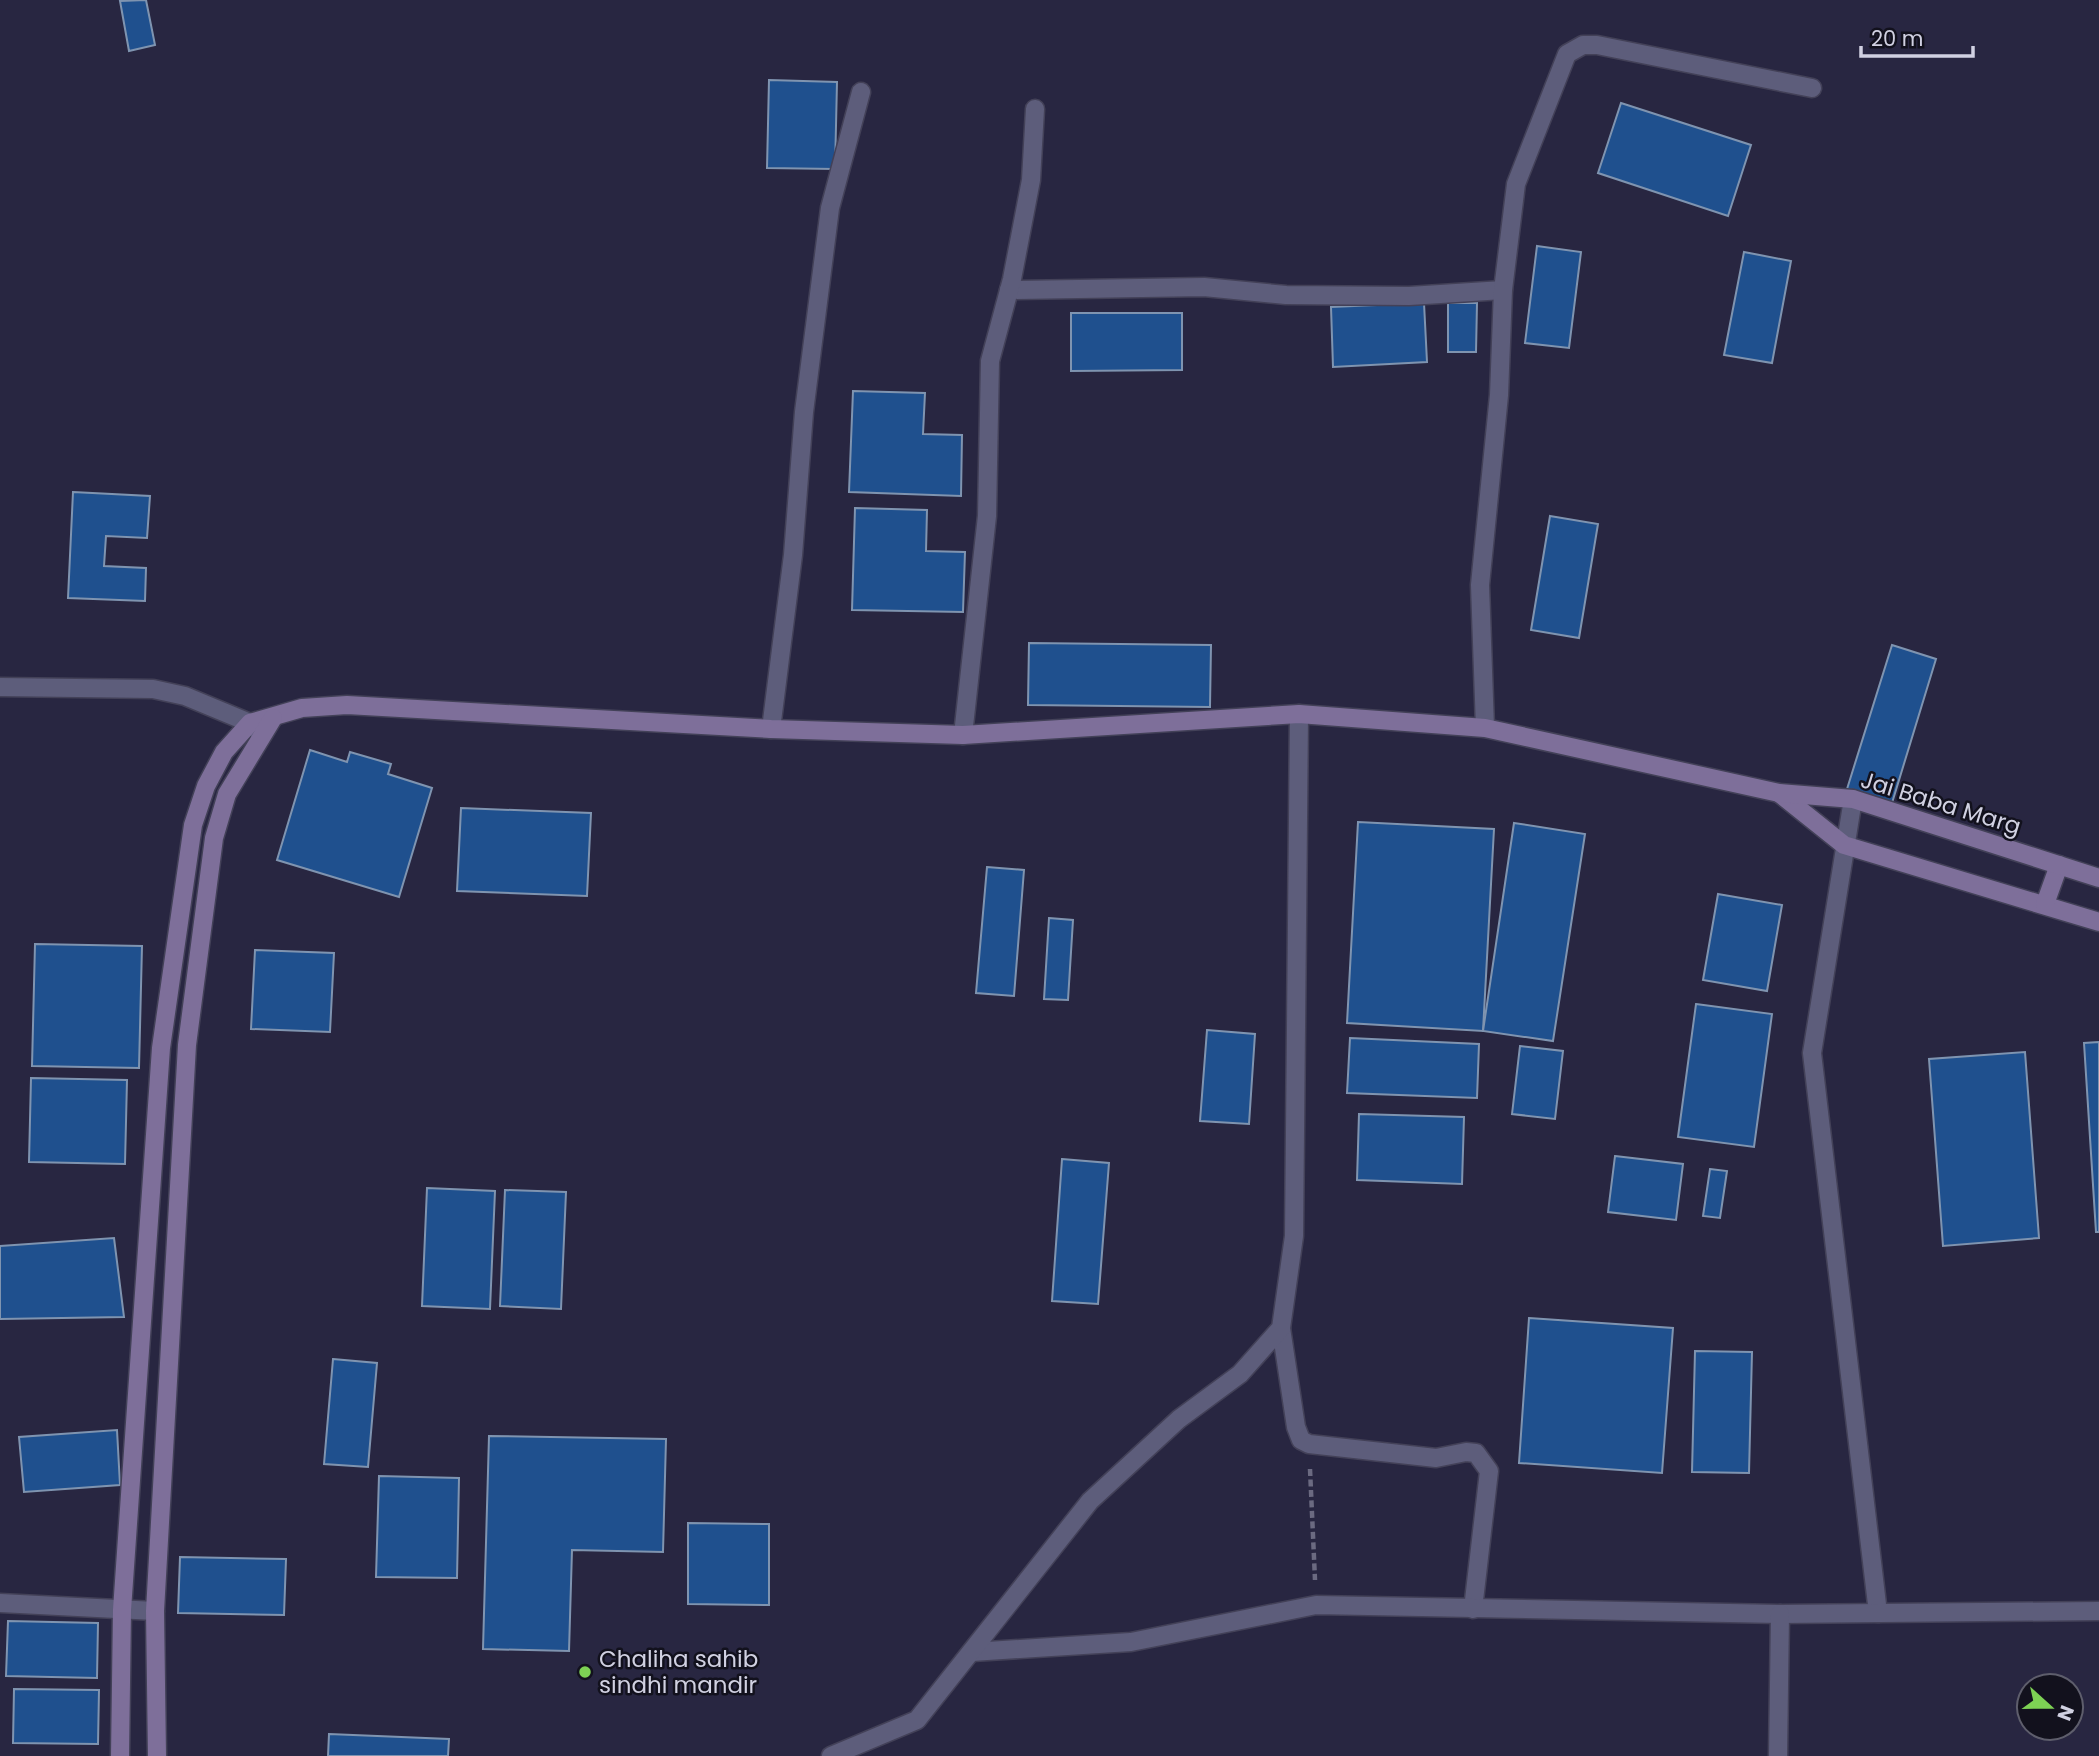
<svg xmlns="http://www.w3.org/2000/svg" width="2099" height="1756" font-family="Poppins,sans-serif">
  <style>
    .building { fill: #1f508e; stroke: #7f94b0; stroke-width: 2 }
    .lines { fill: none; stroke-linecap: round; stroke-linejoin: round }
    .street-casing { stroke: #434158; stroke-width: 21 }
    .secondary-casing { stroke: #434158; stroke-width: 21 }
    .path { stroke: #6b6a81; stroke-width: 4.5; stroke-dasharray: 7 3.5; stroke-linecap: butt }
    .street { stroke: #5d5d7b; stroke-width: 18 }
    .secondary { stroke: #7e6f9a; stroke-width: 18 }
    .poi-dot { fill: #7dd154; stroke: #12111d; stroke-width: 2.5 }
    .labels { text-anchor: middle; stroke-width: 5; stroke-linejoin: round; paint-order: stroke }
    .street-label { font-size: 23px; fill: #d1d1e2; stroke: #12111d }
    .poi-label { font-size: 23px; fill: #d1d1e2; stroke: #12111d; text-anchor: start }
  </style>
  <rect width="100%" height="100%" fill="#282641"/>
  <g class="building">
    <polygon points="146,0 155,45 129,51 120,1"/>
    <polygon points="769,80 837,82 835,169 767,168"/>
    <polygon points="1621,103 1751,145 1728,216 1598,173"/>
    <polygon points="1537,246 1581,252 1569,348 1525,343"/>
    <polygon points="1744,252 1791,261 1772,363 1724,355"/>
    <polygon points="1424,303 1427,362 1333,367 1331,307"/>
    <polygon points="1448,303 1477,303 1476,352 1448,352"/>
    <polygon points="1071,313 1182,313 1182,370 1071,371"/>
    <polygon points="853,391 925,393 923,434 962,435 961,496 849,492"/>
    <polygon points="73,492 150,496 147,538 106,536 104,566 146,568 145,601 68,598"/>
    <polygon points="855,508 927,510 926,551 965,552 963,612 852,610"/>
    <polygon points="1550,516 1598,524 1579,638 1531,630"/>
    <polygon points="1029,643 1211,645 1210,707 1028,705"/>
    <polygon points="1892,645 1936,659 1892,803 1847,789"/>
    <polygon points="310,750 347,762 350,752 391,764 388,774 432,788 399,897 277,860"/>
    <polygon points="461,808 591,813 587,896 457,891"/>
    <polygon points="1358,822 1494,829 1483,1031 1347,1023"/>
    <polygon points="1514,823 1585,834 1553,1041 1483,1031"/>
    <polygon points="987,867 1024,870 1014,996 976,993"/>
    <polygon points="1718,894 1782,905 1767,991 1703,980"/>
    <polygon points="1049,918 1073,920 1068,1000 1044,999"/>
    <polygon points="35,944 142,946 139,1068 32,1066"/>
    <polygon points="255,950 334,953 330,1032 251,1029"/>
    <polygon points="1696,1004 1772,1014 1754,1147 1678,1137"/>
    <polygon points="1207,1030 1255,1034 1249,1124 1200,1121"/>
    <polygon points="1350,1038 1479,1044 1477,1098 1347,1093"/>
    <polygon points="2099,1042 2099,1232 2096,1232 2084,1043"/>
    <polygon points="1520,1046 1563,1051 1555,1119 1512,1114"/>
    <polygon points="2025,1052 2039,1238 1943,1246 1929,1059"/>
    <polygon points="31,1078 127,1080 125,1164 29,1162"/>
    <polygon points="1359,1114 1464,1117 1462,1184 1357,1180"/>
    <polygon points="1615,1156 1683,1164 1676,1220 1608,1212"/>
    <polygon points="1062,1159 1109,1163 1098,1304 1052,1301"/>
    <polygon points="1710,1169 1727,1171 1720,1218 1703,1216"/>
    <polygon points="427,1188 495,1191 490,1309 422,1306"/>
    <polygon points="505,1190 566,1192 561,1309 500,1306"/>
    <polygon points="114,1238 124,1317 0,1319 0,1246"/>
    <polygon points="1529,1318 1673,1328 1662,1473 1519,1463"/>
    <polygon points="1695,1351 1752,1352 1749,1473 1692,1472"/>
    <polygon points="333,1359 377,1363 368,1467 324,1464"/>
    <polygon points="117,1430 120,1485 24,1492 19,1437"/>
    <polygon points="489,1436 666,1439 663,1552 572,1550 569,1651 483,1649"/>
    <polygon points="379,1476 459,1478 457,1578 376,1577"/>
    <polygon points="688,1523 769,1524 769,1605 688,1604"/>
    <polygon points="180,1557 286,1559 284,1615 178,1613"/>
    <polygon points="8,1621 98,1623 97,1678 6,1676"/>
    <polygon points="14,1689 99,1690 98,1744 13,1743"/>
    <polygon points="329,1734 449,1739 448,1756 328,1756"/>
  </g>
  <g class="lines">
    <defs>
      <g id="street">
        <polyline points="1009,290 1204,287 1286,295 1409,296 1503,290"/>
        <polyline points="0,687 153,689 185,696 250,723 260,732"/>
        <polyline points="1485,728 1480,585 1499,395 1503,290 1516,184 1567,54 1583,45 1597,45 1812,88"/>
        <polyline points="771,729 793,555 804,412 830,208 861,92"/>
        <polyline points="963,735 987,516 990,361 1012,279 1031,180 1035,109"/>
        <polyline points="1853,799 1812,1053 1878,1613"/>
        <polyline points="1281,1328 1296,1427 1301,1440 1309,1444 1436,1458 1466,1452 1476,1453 1489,1471 1473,1609"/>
        <polyline points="0,1603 155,1611"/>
        <polyline points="972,1652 1131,1642 1316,1605 1780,1614 2099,1611"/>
        <polyline points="831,1756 917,1720 1090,1501 1179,1419 1240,1374 1281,1328 1294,1236 1299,714"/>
        <polyline points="1778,1756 1780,1614"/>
      </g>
      <g id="secondary">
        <polyline points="1779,793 1844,845 2099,922"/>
        <polyline points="2045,904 2059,865"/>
        <polyline points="120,1756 122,1610 161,1048 193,825 206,786 224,752 250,723 302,708 347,705 771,729 963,735 1299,714 1485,728 1779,793 1853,799 2099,878"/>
        <polyline points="157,1756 155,1611 187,1045 214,838 227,794 273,718"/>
      </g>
    </defs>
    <use href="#street" class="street-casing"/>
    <use href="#secondary" class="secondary-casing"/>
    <polyline class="path" points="1310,1469 1315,1580"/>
    <use href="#street" class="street"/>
    <use href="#secondary" class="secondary"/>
  </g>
  <circle class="poi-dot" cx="585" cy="1672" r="7"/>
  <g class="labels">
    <g class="street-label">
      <text transform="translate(1941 803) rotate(17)" y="8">Jai Baba Marg</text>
    </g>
    <g class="poi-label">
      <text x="599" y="1667">Chaliha sahib<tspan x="599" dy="26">sindhi mandir</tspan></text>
    </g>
  </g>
  <g transform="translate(2050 1707) rotate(111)"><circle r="33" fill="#12111d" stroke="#5e5e6c" stroke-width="2"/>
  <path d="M0-5L12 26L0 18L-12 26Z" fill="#7dd154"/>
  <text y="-10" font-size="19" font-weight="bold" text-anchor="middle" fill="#d1d1e2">N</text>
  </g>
  <path d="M1861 46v10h112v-10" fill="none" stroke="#d1d1e2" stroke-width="3.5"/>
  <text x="1871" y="46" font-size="21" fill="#d1d1e2" stroke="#12111d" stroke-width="5" paint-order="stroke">20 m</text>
</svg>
